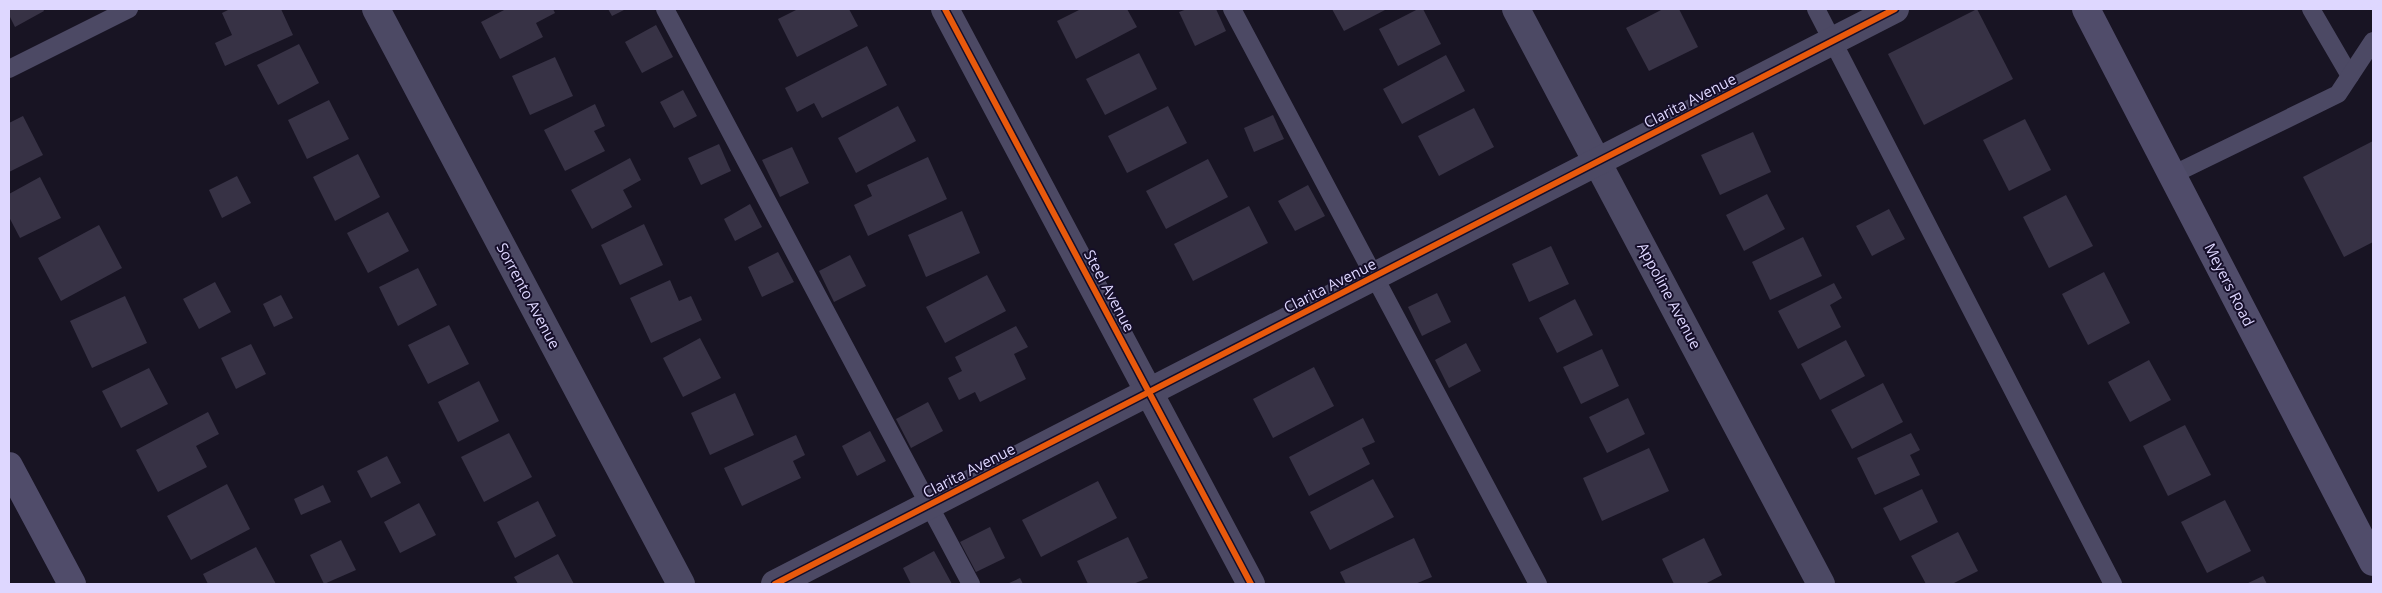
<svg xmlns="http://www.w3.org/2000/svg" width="2382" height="593" font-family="'Open Sans',sans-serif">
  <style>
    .building { fill: #373245 }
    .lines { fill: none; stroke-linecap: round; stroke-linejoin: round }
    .lane { stroke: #4c4964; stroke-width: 18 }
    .street { stroke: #4c4964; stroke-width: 28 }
    .secondary { stroke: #504c6a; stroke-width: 28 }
    .cycleway-casing { stroke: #150e29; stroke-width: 9 }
    .cycleway { stroke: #e8590c; stroke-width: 6 }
    .labels { text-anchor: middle; stroke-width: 4; stroke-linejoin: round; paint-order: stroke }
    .street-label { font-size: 15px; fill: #ded7ff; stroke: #150e29 }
  </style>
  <rect width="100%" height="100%" fill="#181423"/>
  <g class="building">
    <polygon points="9,9 43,9 44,11 15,27 9,15"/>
    <polygon points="230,9 281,9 293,35 225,66 215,43 232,35 222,13"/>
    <polygon points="506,9 553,9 555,13 536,23 543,37 500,59 481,22"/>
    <polygon points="608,9 626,9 612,16"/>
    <polygon points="798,9 849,9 858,26 797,57 778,19"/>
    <polygon points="1081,9 1127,9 1137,27 1076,59 1057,21"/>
    <polygon points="1187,9 1216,9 1226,31 1195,46 1179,12"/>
    <polygon points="1332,9 1387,9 1344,31"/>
    <polygon points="1418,9 1423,9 1441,44 1398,66 1379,29"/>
    <polygon points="1663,9 1679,9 1698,47 1649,71 1626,28"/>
    <polygon points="1977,9 2013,79 1924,125 1888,54"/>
    <polygon points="656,25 673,57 642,73 625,42"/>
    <polygon points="299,44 319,83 278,105 257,65"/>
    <polygon points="867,46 887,85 822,118 814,103 797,112 785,88"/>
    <polygon points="1139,53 1157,89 1105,115 1086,79"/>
    <polygon points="1446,55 1465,91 1402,124 1383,89"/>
    <polygon points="555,57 573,96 530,115 512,76"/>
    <polygon points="683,90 697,116 674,128 660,102"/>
    <polygon points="329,100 349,139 307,159 288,120"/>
    <polygon points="595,104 605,126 594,131 605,151 565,171 544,130"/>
    <polygon points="898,106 916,141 856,173 838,138"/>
    <polygon points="1168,106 1187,143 1127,173 1108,136"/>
    <polygon points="1474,108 1494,147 1439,176 1418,136"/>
    <polygon points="1273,115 1284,139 1254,152 1244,128"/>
    <polygon points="23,116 43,155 9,172 9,123"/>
    <polygon points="2025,119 2051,170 2009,191 1983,140"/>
    <polygon points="1753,132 1771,172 1720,195 1701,155"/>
    <polygon points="2373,141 2373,242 2344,257 2303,177"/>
    <polygon points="719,144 731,171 701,185 688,158"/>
    <polygon points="792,147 809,183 780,197 762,160"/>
    <polygon points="358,154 380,197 335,221 313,177"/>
    <polygon points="928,157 947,199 868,236 854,205 872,196 867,185"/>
    <polygon points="630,158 641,180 623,190 632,207 592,229 571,190"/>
    <polygon points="1208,159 1228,197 1166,229 1146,191"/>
    <polygon points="237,176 251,203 222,218 209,190"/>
    <polygon points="40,177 61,218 20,238 9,217 9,194"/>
    <polygon points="1308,185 1325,216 1295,231 1278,201"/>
    <polygon points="1767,194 1785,229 1744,251 1726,215"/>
    <polygon points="2066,195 2093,246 2049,268 2023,217"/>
    <polygon points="750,204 762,227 735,241 724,219"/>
    <polygon points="1249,206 1268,243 1193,281 1174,244"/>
    <polygon points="1889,209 1905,239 1872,256 1856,226"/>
    <polygon points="962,211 980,253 926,277 908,235"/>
    <polygon points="388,212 409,251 368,273 347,233"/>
    <polygon points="644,224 663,265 620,285 601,245"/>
    <polygon points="99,225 122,268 61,301 38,258"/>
    <polygon points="1803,237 1822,276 1770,300 1752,262"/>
    <polygon points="1551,246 1569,284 1529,302 1512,264"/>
    <polygon points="778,252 794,282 762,297 748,267"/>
    <polygon points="850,255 866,286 834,302 819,271"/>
    <polygon points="418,268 437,305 398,326 379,287"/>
    <polygon points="2104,272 2130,323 2088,345 2062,294"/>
    <polygon points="987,275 1006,311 945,343 926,307"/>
    <polygon points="670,280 679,301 691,296 702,320 651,343 630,298"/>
    <polygon points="215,282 231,312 199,329 183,299"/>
    <polygon points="1834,283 1842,298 1830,305 1841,327 1798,349 1778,311"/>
    <polygon points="1437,293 1451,322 1422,336 1408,307"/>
    <polygon points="281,295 293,318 274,327 263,304"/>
    <polygon points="125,296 147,343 92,368 70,321"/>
    <polygon points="1575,299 1593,335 1557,353 1539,318"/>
    <polygon points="449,325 469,364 428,384 408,345"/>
    <polygon points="1016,326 1028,347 1014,354 1026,379 980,402 975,392 959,400 948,378 962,371 955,357"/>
    <polygon points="700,338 721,378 683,397 663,358"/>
    <polygon points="1846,340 1865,376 1820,400 1801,364"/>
    <polygon points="1466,343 1481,371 1449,388 1435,360"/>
    <polygon points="251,344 266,374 236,389 221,358"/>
    <polygon points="1602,349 1619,386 1581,404 1563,367"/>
    <polygon points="2149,360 2171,400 2130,422 2108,382"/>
    <polygon points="1314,367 1334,406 1273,438 1253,399"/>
    <polygon points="149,368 168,404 121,428 102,391"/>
    <polygon points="479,381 499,421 458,442 438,402"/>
    <polygon points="1883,383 1903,422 1852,449 1831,410"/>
    <polygon points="735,393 754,435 710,455 691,413"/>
    <polygon points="1628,398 1645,434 1607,453 1589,417"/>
    <polygon points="928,402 943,431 911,448 896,419"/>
    <polygon points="208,412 219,434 196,446 207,467 158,492 136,450"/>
    <polygon points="1363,418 1375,442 1362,448 1370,464 1309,496 1289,457"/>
    <polygon points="2185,425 2211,475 2168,496 2143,446"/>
    <polygon points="870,431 886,461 857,476 842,446"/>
    <polygon points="509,433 532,477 484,502 461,457"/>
    <polygon points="1911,433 1920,450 1910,455 1920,475 1875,495 1857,458"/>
    <polygon points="796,435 805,455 793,461 801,478 742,506 724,468"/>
    <polygon points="1649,448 1669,491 1602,521 1583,478"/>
    <polygon points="387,456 401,483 371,498 357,471"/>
    <polygon points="1373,479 1394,517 1330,550 1310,512"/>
    <polygon points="1098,481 1117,518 1041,557 1022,520"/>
    <polygon points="227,484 250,529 191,560 167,516"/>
    <polygon points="323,485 331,502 301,515 294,499"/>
    <polygon points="1922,489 1938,522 1900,541 1883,508"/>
    <polygon points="2225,500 2251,551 2207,573 2181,522"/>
    <polygon points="538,501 556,536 515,558 497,522"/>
    <polygon points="419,503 436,535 400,553 384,522"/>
    <polygon points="990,527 1005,558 976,572 960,542"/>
    <polygon points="1958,532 1978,571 1952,584 1926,584 1911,556"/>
    <polygon points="1128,537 1148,578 1133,584 1088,584 1077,561"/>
    <polygon points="1414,538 1432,577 1415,584 1346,584 1340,572"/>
    <polygon points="1704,538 1722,575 1705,584 1674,584 1662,559"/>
    <polygon points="341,540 356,570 324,584 310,555"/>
    <polygon points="256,547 276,584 208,584 203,574"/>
    <polygon points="934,551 952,584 911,584 903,568"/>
    <polygon points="558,554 574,584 518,584 514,577"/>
    <polygon points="2263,576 2267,584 2246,584"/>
    <polygon points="1020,578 1023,584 1007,584"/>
  </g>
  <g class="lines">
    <g class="lane">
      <polyline points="665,9 971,584"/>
      <polyline points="1232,9 1538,584"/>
      <polyline points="1816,9 2113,584"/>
      <polyline points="2311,9 2350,76"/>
      <polyline points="9,69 129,9"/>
      <polyline points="2172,175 2338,94 2373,41"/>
    </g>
    <g class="street">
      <polyline points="376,9 681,584"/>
      <polyline points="945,9 1251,584"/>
      <polyline points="1516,9 1821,584"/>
      <polyline points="775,584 1895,9"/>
    </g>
    <g class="secondary">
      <polyline points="2086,9 2373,562"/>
      <polyline points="9,466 72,584"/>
    </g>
    <defs>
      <g id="cycleway">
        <polyline points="945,9 1251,584"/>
        <polyline points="775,584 1895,9"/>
      </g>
    </defs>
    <use href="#cycleway" class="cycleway-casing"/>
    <use href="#cycleway" class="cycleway"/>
  </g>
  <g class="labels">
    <g class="street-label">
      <text transform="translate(1690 101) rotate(-27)" y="5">Clarita Avenue</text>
      <text transform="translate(2229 285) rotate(63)" y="5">Meyers Road</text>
      <text transform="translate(1330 286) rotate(-27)" y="5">Clarita Avenue</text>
      <text transform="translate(1109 291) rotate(62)" y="5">Steel Avenue</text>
      <text transform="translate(528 296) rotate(62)" y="5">Sorrento Avenue</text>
      <text transform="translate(1669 296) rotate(62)" y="5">Appoline Avenue</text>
      <text transform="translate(969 471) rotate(-27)" y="5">Clarita Avenue</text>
    </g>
  </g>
  <rect width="2382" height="593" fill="none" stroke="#ded7ff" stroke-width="20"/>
</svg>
